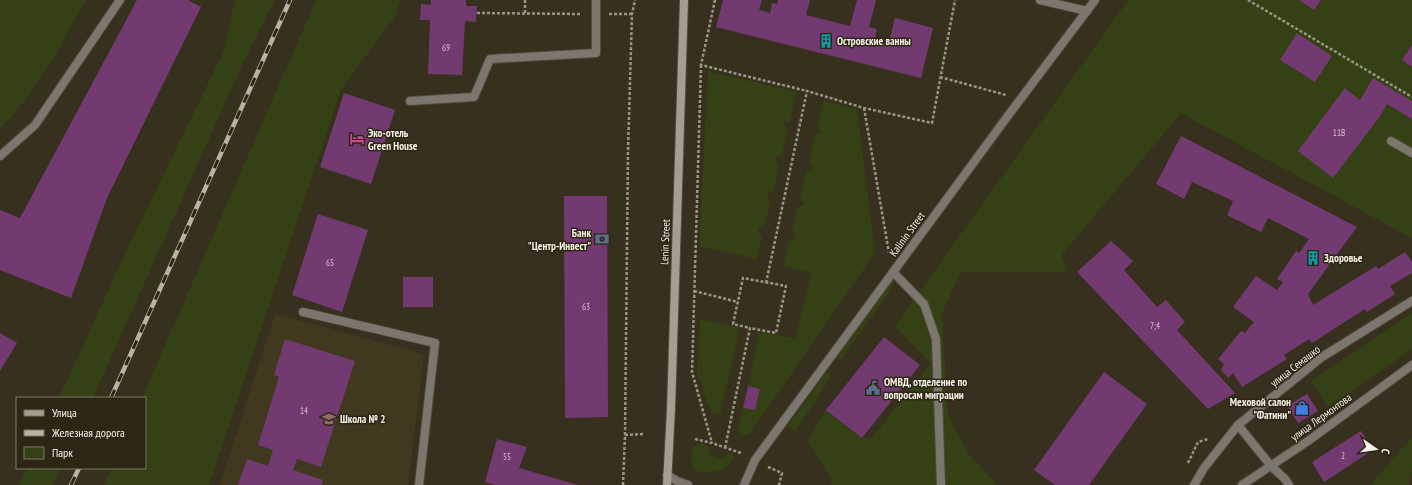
<svg xmlns="http://www.w3.org/2000/svg" width="1412" height="485" font-family="'PT Sans Narrow',sans-serif">
  <style>
    .built { fill: #413820 }
    .green { fill: #334114 }
    .building { fill: #733a71 }
    .lines { fill: none; stroke-linecap: round; stroke-linejoin: round }
    .service-casing { stroke: #524b3a; stroke-width: 10 }
    .pedestrian-casing { stroke: #524b3a; stroke-width: 10 }
    .minor-casing { stroke: #524b3a; stroke-width: 10 }
    .secondary-casing { stroke: #524b3a; stroke-width: 10 }
    .path { stroke: #9b9587; stroke-width: 2.5; stroke-dasharray: 3 2; stroke-linecap: butt }
    .service { stroke: #7b766e; stroke-width: 8 }
    .pedestrian { stroke: #7b766e; stroke-width: 8 }
    .minor { stroke: #7b766e; stroke-width: 8 }
    .secondary { stroke: #a59d90; stroke-width: 8 }
    .rail-casing { stroke: #b8b3a5; stroke-width: 4.5 }
    .rail { stroke: #2d2615; stroke-width: 3; stroke-dasharray: 9; stroke-linecap: butt }
    .labels { text-anchor: middle; stroke-width: 3; stroke-linejoin: round; paint-order: stroke }
    .number-label { font-size: 9px; fill: #d5c4ca }
    .poi-label { font-size: 11px; font-weight: bold; fill: #f6f2e7; stroke: #2d2615; text-anchor: start }
    .street-label { font-size: 11px; fill: #f6f2e7; stroke: #2d2615 }
  </style>
  <rect width="100%" height="100%" fill="#37301e"/>
  <polygon class="built" points="275,314 424,354 408,485 220,485"/>
  <g class="green">
    <path d="M0,0H86C62,43 35,94 0,129Z"/>
    <polygon points="235,0 275,0 244,61 93,398 59,398 127,249 223,53"/>
    <polygon points="316,0 400,0 396,15 341,90 209,485 104,485 112,468 145,468 145,398 142,398"/>
    <polygon points="1128,0 1412,0 1412,238 1181,113 1062,255 1067,272 961,272 942,313 948,415 969,455 998,485 831,485 832,480 807,441 826,410 862,438 872,438 931,363 895,326"/>
    <polygon points="708,71 797,92 790,121 784,124 788,131 782,154 775,159 779,166 774,189 767,194 770,201 765,225 758,230 762,237 757,259 699,246"/>
    <polygon points="823,101 857,109 875,253 749,435 742,436 738,430 743,408 755,410 760,389 748,386 759,331 795,339 811,273 783,266 789,242 795,238 792,231 797,208 804,204 800,197 806,172 813,168 809,161 814,136 821,132 817,126"/>
    <polygon points="894,279 894,285 842,359 838,360 840,353 890,280"/>
    <polygon points="1412,313 1412,349 1328,407 1311,381"/>
    <polygon points="700,319 740,328 720,415 711,413 697,372"/>
    <polygon points="829,373 830,376 826,385 795,432 788,426 821,380 826,374"/>
    <polygon points="1412,437 1412,466 1409,485 1370,485"/>
    <path d="M702,443L710,448L709,453C715,459 719,459 727,456L728,453L732,452L734,454C731,468 716,474 703,472C701,472 696,471 694,469C689,464 692,453 693,447Z"/>
    <polygon points="27,468 61,468 53,485 19,485"/>
  </g>
  <g class="building">
    <polygon points="137,0 188,0 201,7 107,198 71,298 0,270 0,210 20,218"/>
    <polygon points="431,0 466,0 466,6 477,6 476,22 465,21 462,75 428,74 430,20 420,20 421,4 431,5"/>
    <polygon points="723,0 762,0 759,10 770,13 772,3 777,4 778,0 810,0 806,15 850,26 857,0 876,0 869,27 877,29 875,39 889,42 895,18 933,28 921,78 716,27"/>
    <polygon points="1299,0 1321,0 1314,10"/>
    <polygon points="1297,33 1332,56 1315,82 1280,60"/>
    <polygon points="1412,45 1412,67 1402,60"/>
    <polygon points="1373,78 1412,101 1412,119 1387,104 1381,115 1333,178 1298,151 1345,88 1360,100"/>
    <polygon points="344,93 395,110 371,184 320,167"/>
    <polygon points="1181,136 1357,227 1308,294 1313,305 1376,266 1378,269 1405,252 1412,262 1412,273 1390,286 1395,294 1367,312 1365,309 1312,343 1309,339 1284,355 1287,359 1242,387 1233,373 1228,378 1221,370 1224,364 1218,359 1241,331 1245,333 1254,322 1233,307 1256,276 1277,290 1283,282 1277,279 1296,251 1299,253 1309,239 1268,218 1261,232 1227,215 1233,201 1192,182 1184,199 1156,184"/>
    <polygon points="564,196 607,196 608,417 565,418"/>
    <polygon points="318,214 368,230 342,312 292,295"/>
    <polygon points="1111,241 1133,261 1124,270 1157,307 1166,300 1185,322 1177,330 1235,393 1208,409 1077,272"/>
    <rect x="403" y="277" width="30" height="30"/>
    <polygon points="0,333 17,343 0,371"/>
    <polygon points="884,337 920,365 862,438 826,410"/>
    <polygon points="285,339 355,361 321,467 297,459 293,470 323,480 321,485 238,485 247,459 268,466 273,450 258,445 279,377 274,375"/>
    <polygon points="1104,372 1147,404 1089,485 1055,485 1034,470"/>
    <polygon points="748,386 760,389 755,410 743,408"/>
    <polygon points="1307,394 1318,411 1298,423 1287,406"/>
    <polygon points="1361,431 1373,450 1324,482 1312,462"/>
    <polygon points="497,439 527,447 519,468 578,485 495,485 485,482"/>
  </g>
  <g class="lines">
    <defs>
      <g id="service">
        <polyline points="1040,0 1087,11"/>
        <polyline points="410,101 474,97 490,59 596,53 596,0"/>
        <polyline points="1391,141 1412,153"/>
        <polyline points="0,156 35,125 120,0"/>
        <polyline points="893,272 924,304 936,339 941,485"/>
        <polyline points="303,312 435,343 419,485"/>
      </g>
      <polyline id="pedestrian" points="1271,466 1285,479 1289,485"/>
      <g id="minor">
        <polyline points="1238,425 1271,466"/>
        <polyline points="667,475 677,481 688,485"/>
        <polyline points="744,485 755,460 1007,117 1095,0"/>
        <polyline points="1194,485 1204,468 1238,425 1322,357 1412,301"/>
        <polyline points="1242,485 1308,441 1412,365"/>
      </g>
      <polyline id="secondary" points="667,485 671,409 684,0"/>
    </defs>
    <use href="#service" class="service-casing"/>
    <use href="#pedestrian" class="pedestrian-casing"/>
    <use href="#minor" class="minor-casing"/>
    <use href="#secondary" class="secondary-casing"/>
    <g class="path">
      <polyline points="525,0 525,13"/>
      <polyline points="715,0 701,65 807,91"/>
      <polyline points="1248,0 1412,97"/>
      <polyline points="477,13 582,14"/>
      <polyline points="609,14 632,14"/>
      <polyline points="701,65 692,372 712,443"/>
      <polyline points="940,77 1006,95"/>
      <polyline points="864,108 889,253"/>
      <polyline points="766,283 807,91 864,108 932,123 955,0"/>
      <polyline points="694,291 738,302"/>
      <polyline points="625,435 643,434"/>
      <polyline points="695,439 712,443 741,453"/>
      <polyline points="725,448 750,328 776,333 786,286 743,278 733,324 750,328"/>
      <polyline points="1188,463 1198,442 1208,439"/>
      <polyline points="768,467 782,473 779,485"/>
      <polyline points="623,485 625,435 628,151 632,14 635,0"/>
    </g>
    <use href="#service" class="service"/>
    <use href="#pedestrian" class="pedestrian"/>
    <use href="#minor" class="minor"/>
    <use href="#secondary" class="secondary"/>
    <defs>
      <g id="rail">
        <polyline points="111,398 290,0"/>
        <polyline points="71,485 79,468"/>
      </g>
    </defs>
    <use href="#rail" class="rail-casing"/>
    <use href="#rail" class="rail"/>
  </g>
  <defs>
    <symbol id="building-bare" viewBox="-9 -9 18 18"><path d="M-4-6H4V6H1V3H-1V6H-4ZM-2.5-4.3h1.7v1.8h-1.7ZM.8-4.3h1.7v1.8H.8ZM-2.5-1h1.7V.8h-1.7ZM.8-1h1.7V.8H.8Z" fill="#0f9aa8" stroke="#2d2615" stroke-width="2.5" paint-order="stroke"/></symbol>
    <symbol id="hotel-bare" viewBox="-9 -9 18 18"><path d="M-6-4.5h1.5V1H6V5H4.5V3h-9V5H-6ZM-4 0a1.8 1.8 0 1 1 3.6 0ZM.5 0V-2.5h3Q6-2.5 6 0Z" fill="#d1479c" stroke="#2d2615" stroke-width="2.5" paint-order="stroke"/></symbol>
    <symbol id="bank-bare" viewBox="-9 -9 18 18"><path d="M-6-4H6V4H-6ZM0-2.3a2.3 2.3 0 1 0 0 4.6a2.3 2.3 0 1 0 0-4.6Z" fill="#5c6f8a" stroke="#2d2615" stroke-width="2.5" paint-order="stroke"/></symbol>
    <symbol id="civic-bare" viewBox="-9 -9 18 18"><path d="M-.6-6.5H3V-4.5H.6V-3L4-1V1h2V6H-6V1h2V-1L-.6-3ZM-1.2 2.5V6h2.4V2.5Z" fill="#5c6f8a" stroke="#2d2615" stroke-width="2.5" paint-order="stroke"/></symbol>
    <symbol id="shop-bare" viewBox="-9 -9 18 18"><path d="M-5-2.5h2.3a2.7 3.5 0 0 1 5.4 0H5L5.5 6h-11ZM-1.5-2.5h3a1.5 2.3 0 0 0-3 0Z" fill="#3f7fe0" stroke="#2d2615" stroke-width="2.5" paint-order="stroke"/></symbol>
    <symbol id="school-bare" viewBox="-9 -9 18 18"><path d="M0-5L7-2L0 1L-7-2ZM-4 1L0 2.5L4 1V4Q0 6-4 4Z" fill="#8d6e63" stroke="#2d2615" stroke-width="2.5" paint-order="stroke"/></symbol>
  </defs>
  <g fill-rule="evenodd">
    <use href="#building-bare" x="816" y="31" width="20" height="20"/>
    <use href="#hotel-bare" x="347" y="129" width="20" height="20"/>
    <use href="#bank-bare" x="592" y="229" width="20" height="20"/>
    <use href="#building-bare" x="1303" y="248" width="20" height="20"/>
    <use href="#civic-bare" x="863" y="378" width="20" height="20"/>
    <use href="#shop-bare" x="1292" y="398" width="20" height="20"/>
    <use href="#school-bare" x="319" y="409" width="20" height="20"/>
  </g>
  <g class="labels">
    <g class="number-label">
      <text x="446" y="51">69</text>
      <text x="1339" y="136">11В</text>
      <text x="330" y="266">65</text>
      <text x="586" y="310">63</text>
      <text x="1155" y="329">7;4</text>
      <text x="304" y="414">14</text>
      <text x="1343" y="459">2</text>
      <text x="507" y="460">55</text>
    </g>
    <g class="poi-label">
      <text x="837" y="45">Островские ванны</text>
      <text x="368" y="137">Эко-отель<tspan x="368" dy="13">Green House</tspan></text>
      <text x="591" y="237" text-anchor="end">Банк<tspan x="591" dy="13">"Центр-Инвест"</tspan></text>
      <text x="1324" y="262">Здоровье</text>
      <text x="884" y="386">ОМВД, отделение по<tspan x="884" dy="13">вопросам миграции</tspan></text>
      <text x="1291" y="406" text-anchor="end">Меховой салон<tspan x="1291" dy="13">"Фатини"</tspan></text>
      <text x="340" y="423">Школа № 2</text>
    </g>
    <g class="street-label">
      <text transform="translate(907 234) rotate(-54)" y="4">Kalinin Street</text>
      <text transform="translate(665 242) rotate(-88)" y="4">Lenin Street</text>
      <text transform="translate(1295 366) rotate(-38)" y="4">улица Семашко</text>
      <text transform="translate(1321 417) rotate(-36)" y="4">улица Лермонтова</text>
    </g>
  </g>
  <rect x="16" y="397" width="130" height="72" fill="#2d2615" stroke="#7d7869"/>
  <rect x="24" y="410" width="20" height="6" fill="#a59d90" stroke="#7d7869"/>
  <text x="52" y="417" font-size="12" fill="#f6f2e7">Улица</text>
  <rect x="24" y="430" width="20" height="6" fill="#b8b3a5" stroke="#7d7869"/>
  <text x="52" y="437" font-size="12" fill="#f6f2e7">Железная дорога</text>
  <rect x="24" y="447" width="20" height="12" fill="#334114" stroke="#7d7869"/>
  <text x="52" y="457" font-size="12" fill="#f6f2e7">Парк</text>
  <g transform="translate(1376 449) rotate(103)" stroke="#2d2615" stroke-width="3" paint-order="stroke">
  <path d="M0-3L7 15L0 10L-7 15Z" fill="#f6f2e7"/>
  <text y="-6" font-size="11" font-weight="bold" text-anchor="middle" fill="#f6f2e7">С</text>
  </g>
</svg>
